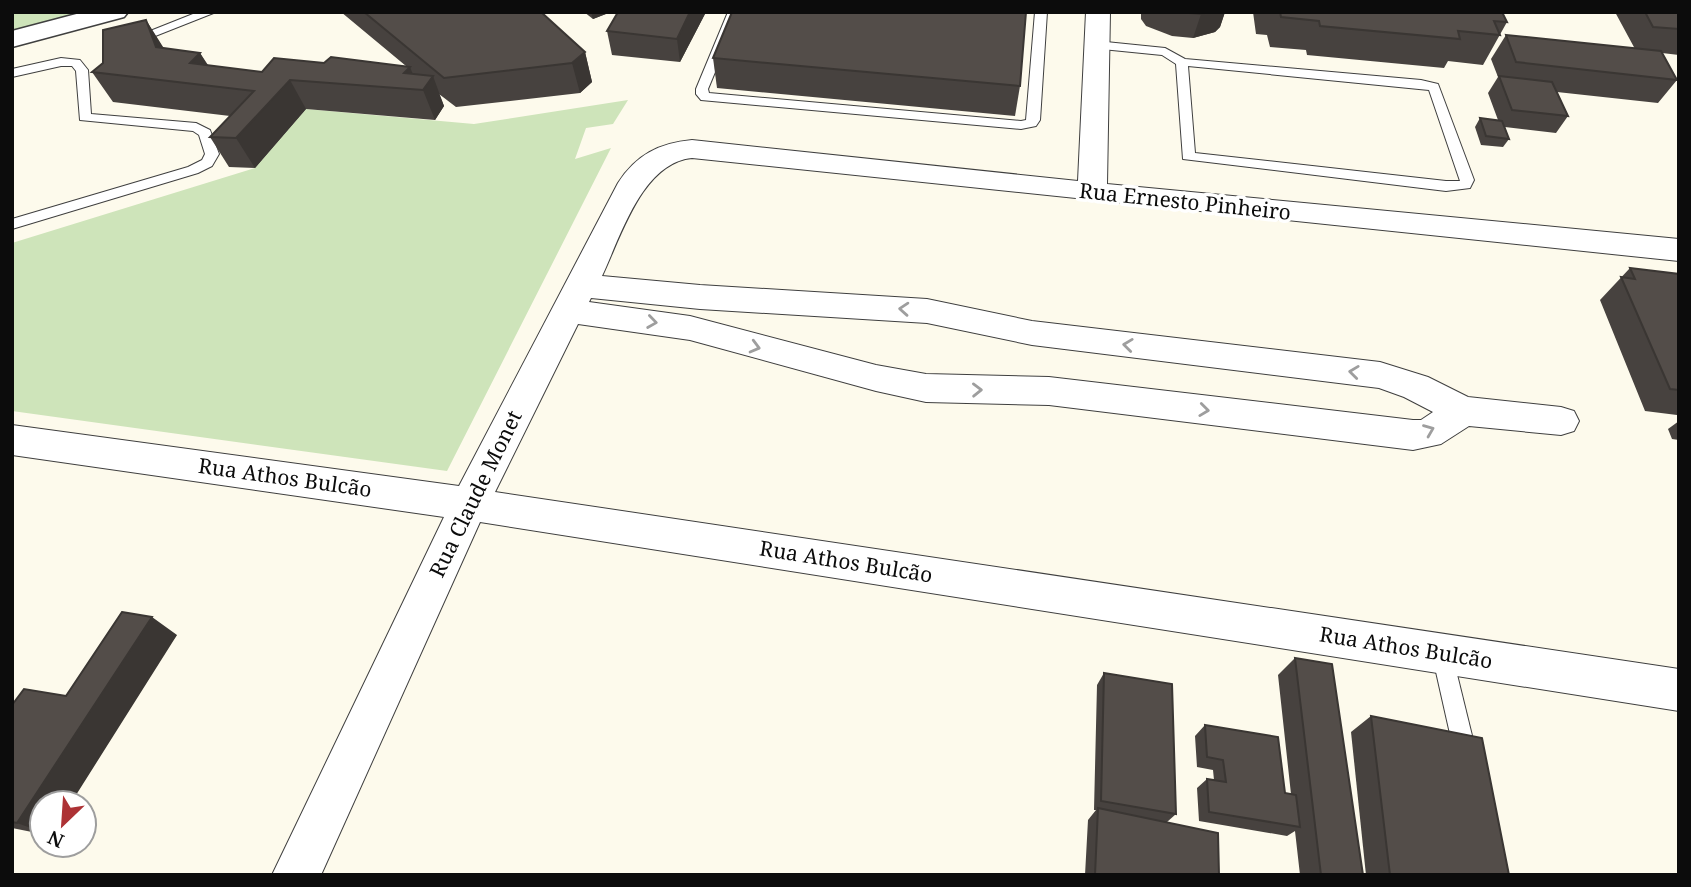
<svg xmlns="http://www.w3.org/2000/svg" width="1691" height="887" font-family="'Noto Serif',serif">
  <style>
    .green { fill: #cee4ba }
    .lines { fill: none; stroke-linecap: round; stroke-linejoin: round }
    .service-casing { stroke: #3f3f3f; stroke-width: 2 }
    .minor-casing { stroke: #3f3f3f; stroke-width: 2 }
    .tertiary-casing { stroke: #3f3f3f; stroke-width: 3 }
    .service { fill: #fff; fill-rule: evenodd }
    .minor { fill: #fff; fill-rule: evenodd }
    .tertiary { fill: #fff; fill-rule: evenodd }
    .wall { fill: #47423f }
    .shaded-wall { fill: #3a3633 }
    .building { fill: #534d49; stroke: #3a3633; stroke-width: 2 }
    .oneway { stroke: #9e9e9e }
    .labels { text-anchor: middle; stroke-width: 7; stroke-linejoin: round; paint-order: stroke }
    .street-label { font-size: 21px; fill: #0c0c0c; stroke: #fff }
  </style>
  <rect width="100%" height="100%" fill="#fdfaec"/>
  <g class="green">
    <polygon points="12,12 105,12 12,32"/>
    <polygon points="628,100 613,124 586,128 575,159 611,148 447,471 12,411 12,243 255,168 306,109 474,124"/>
  </g>
  <g class="lines">
    <defs>
      <g id="service">
        <polygon points="198,12 216,12 135,44 125,41"/>
        <polygon points="728,12 740,12 708,89 709,93 1021,121 1026,120 1035,12 1047,12 1040,120 1036,126 1021,129 701,100 696,94 696,89"/>
        <path d="M1096,41L1165,48L1185,59L1421,80L1438,84L1474,180L1470,188L1446,191L1183,159L1176,64L1162,55L1092,48L1090,45ZM1188,66L1429,90L1460,181H1446L1195,153Z"/>
        <polygon points="61,58 80,60 88,70 91,114 196,123 210,130 219,154 212,166 198,173 12,229 12,219 188,167 202,160 205,154 199,135 193,131 80,120 76,71 72,66 61,66 12,77 12,69"/>
        <polygon points="1442,644 1449,647 1452,654 1477,756 1474,764 1466,767 1458,764 1455,756 1432,654 1435,647"/>
      </g>
      <path id="minor" d="M1086,12H1110L1107,184L1679,239V261L692,158C642,163 621,236 602,276L700,285L927,299L1032,321L1380,362L1428,377L1468,397L1561,407L1574,411L1579,421L1574,431L1561,435L1469,426L1441,444L1413,450L1049,405L926,402L876,391L690,340L578,324L495,492L1679,669V711L480,522L321,875H272L444,517L12,455V425L459,486L618,183C636,155 659,143 692,140L1078,181ZM591,298L700,309L927,323L1032,345L1379,388L1404,397L1433,412L1421,420H1413L1049,377L926,374L876,365L690,316L589,302Z"/>
      <polygon id="tertiary" points="84,12 128,12 124,17 12,47 12,31"/>
    </defs>
    <use href="#service" class="service-casing"/>
    <use href="#minor" class="minor-casing"/>
    <use href="#tertiary" class="tertiary-casing"/>
    <use href="#service" class="service"/>
    <use href="#minor" class="minor"/>
    <use href="#tertiary" class="tertiary"/>
  </g>
  <g class="wall">
    <polygon points="341,12 544,12 542,13 585,52 592,82 580,93 456,107 439,94 444,106 435,120 306,109 255,168 229,167 210,137 230,116 113,102 92,72 103,63 146,20 163,48 200,53 208,65 262,72 324,63 406,66"/>
    <polygon points="584,12 611,12 593,19"/>
    <polygon points="618,12 706,12 680,62 612,55 607,31"/>
    <polygon points="1141,12 1225,12 1220,27 1215,32 1193,38 1172,36 1146,26 1141,19"/>
    <polygon points="1253,12 1502,12 1507,22 1483,65 1448,61 1444,68 1307,55 1306,50 1270,47 1267,35 1256,34"/>
    <polygon points="1615,12 1679,12 1679,55 1662,53 1677,80 1658,103 1557,92 1568,116 1556,133 1505,127 1509,139 1503,147 1481,145 1475,127 1480,118 1498,120 1488,93 1498,77 1491,59 1506,35 1635,49"/>
    <polygon points="713,58 1020,86 1015,116 717,88"/>
    <polygon points="1630,268 1679,274 1679,419 1677,415 1645,411 1600,300"/>
    <polygon points="1679,421 1679,440 1672,439 1668,429"/>
    <polygon points="177,635 42,803 42,834 12,828 12,705 66,696"/>
    <polygon points="1295,658 1363,875 1300,875 1295,831 1287,836 1199,821 1197,788 1207,779 1214,780 1213,770 1197,767 1195,736 1205,725 1285,793 1291,794 1278,675"/>
    <polygon points="1104,673 1176,814 1167,822 1219,875 1085,875 1088,820 1096,810 1094,810 1097,685"/>
    <polygon points="1371,716 1509,875 1366,875 1351,732"/>
  </g>
  <g class="shaded-wall">
    <polygon points="591,12 611,12 593,19"/>
    <polygon points="690,12 706,12 680,62 677,39"/>
    <polygon points="1209,12 1225,12 1220,27 1215,32 1193,38 1201,14"/>
    <polygon points="146,20 165,50 156,47"/>
    <polygon points="585,52 592,82 580,93 572,63"/>
    <polygon points="200,53 218,83 190,63"/>
    <polygon points="410,67 419,90 404,73"/>
    <polygon points="433,76 444,106 435,120 423,90"/>
    <polygon points="290,80 306,109 255,168 236,138"/>
    <polygon points="152,617 177,635 71,803 42,803 42,832 17,823"/>
  </g>
  <g class="building">
    <polygon points="364,12 541,12 585,52 572,63 444,78"/>
    <polygon points="618,12 690,12 677,39 607,31"/>
    <polygon points="732,12 1026,12 1020,86 713,58"/>
    <polygon points="1178,12 1209,12 1201,14"/>
    <polygon points="1280,12 1502,12 1507,22 1494,21 1500,35 1458,31 1460,39 1320,26 1319,21 1281,17"/>
    <polygon points="1645,12 1679,12 1679,29 1653,27"/>
    <polygon points="146,20 156,47 200,53 190,63 262,72 274,58 324,63 331,57 410,67 404,73 433,76 423,90 290,80 236,138 210,137 254,91 92,72 103,63 103,30"/>
    <polygon points="1506,35 1661,51 1677,80 1516,62"/>
    <polygon points="1499,76 1552,82 1568,116 1512,110"/>
    <polygon points="1480,118 1502,121 1509,139 1486,136"/>
    <polygon points="1630,268 1679,274 1679,390 1670,389 1621,277 1635,279"/>
    <polygon points="122,612 152,617 17,823 12,822 12,705 24,689 66,696"/>
    <polygon points="1295,658 1332,664 1363,875 1321,875"/>
    <polygon points="1104,673 1172,684 1176,814 1101,801"/>
    <polygon points="1371,716 1482,738 1509,875 1390,875"/>
    <polygon points="1205,725 1278,737 1285,793 1296,795 1300,827 1209,812 1207,779 1226,782 1223,760 1207,757"/>
    <polygon points="1098,808 1218,833 1219,875 1095,875"/>
  </g>
  <defs><path id="oneway-chevron" d="M-2-3.5L2.5 0L-2 3.5" fill="none" stroke-width="1.6" stroke-linecap="round" stroke-linejoin="round" transform="scale(1.75)"/></defs>
  <g class="oneway">
    <use href="#oneway-chevron" transform="translate(904 309) rotate(-176)"/>
    <use href="#oneway-chevron" transform="translate(652 322) rotate(8)"/>
    <use href="#oneway-chevron" transform="translate(1128 345) rotate(-173)"/>
    <use href="#oneway-chevron" transform="translate(755 347) rotate(15)"/>
    <use href="#oneway-chevron" transform="translate(1354 372) rotate(-173)"/>
    <use href="#oneway-chevron" transform="translate(977 390) rotate(-1)"/>
    <use href="#oneway-chevron" transform="translate(1204 410) rotate(7)"/>
    <use href="#oneway-chevron" transform="translate(1429 430) rotate(-22)"/>
  </g>
  <g class="labels">
    <g class="street-label">
      <text transform="translate(1185 202) rotate(6)" y="7">Rua Ernesto Pinheiro</text>
      <text transform="translate(285 478) rotate(8)" y="7">Rua Athos Bulcão</text>
      <text transform="translate(476 494) rotate(-64)" y="7">Rua Claude Monet</text>
      <text transform="translate(846 562) rotate(9)" y="7">Rua Athos Bulcão</text>
      <text transform="translate(1406 648) rotate(9)" y="7">Rua Athos Bulcão</text>
    </g>
  </g>
  <rect width="1691" height="887" fill="none" stroke="#0c0c0c" stroke-width="28"/>
  <g transform="translate(63 824) rotate(205)"><circle r="33" fill="#ffffff" stroke="#9e9e9e" stroke-width="2"/>
  <path d="M0-5L12 26L0 18L-12 26Z" fill="#ad3235"/>
  <text y="-10" font-size="19" font-weight="bold" text-anchor="middle" fill="#0c0c0c">N</text>
  </g>
</svg>
